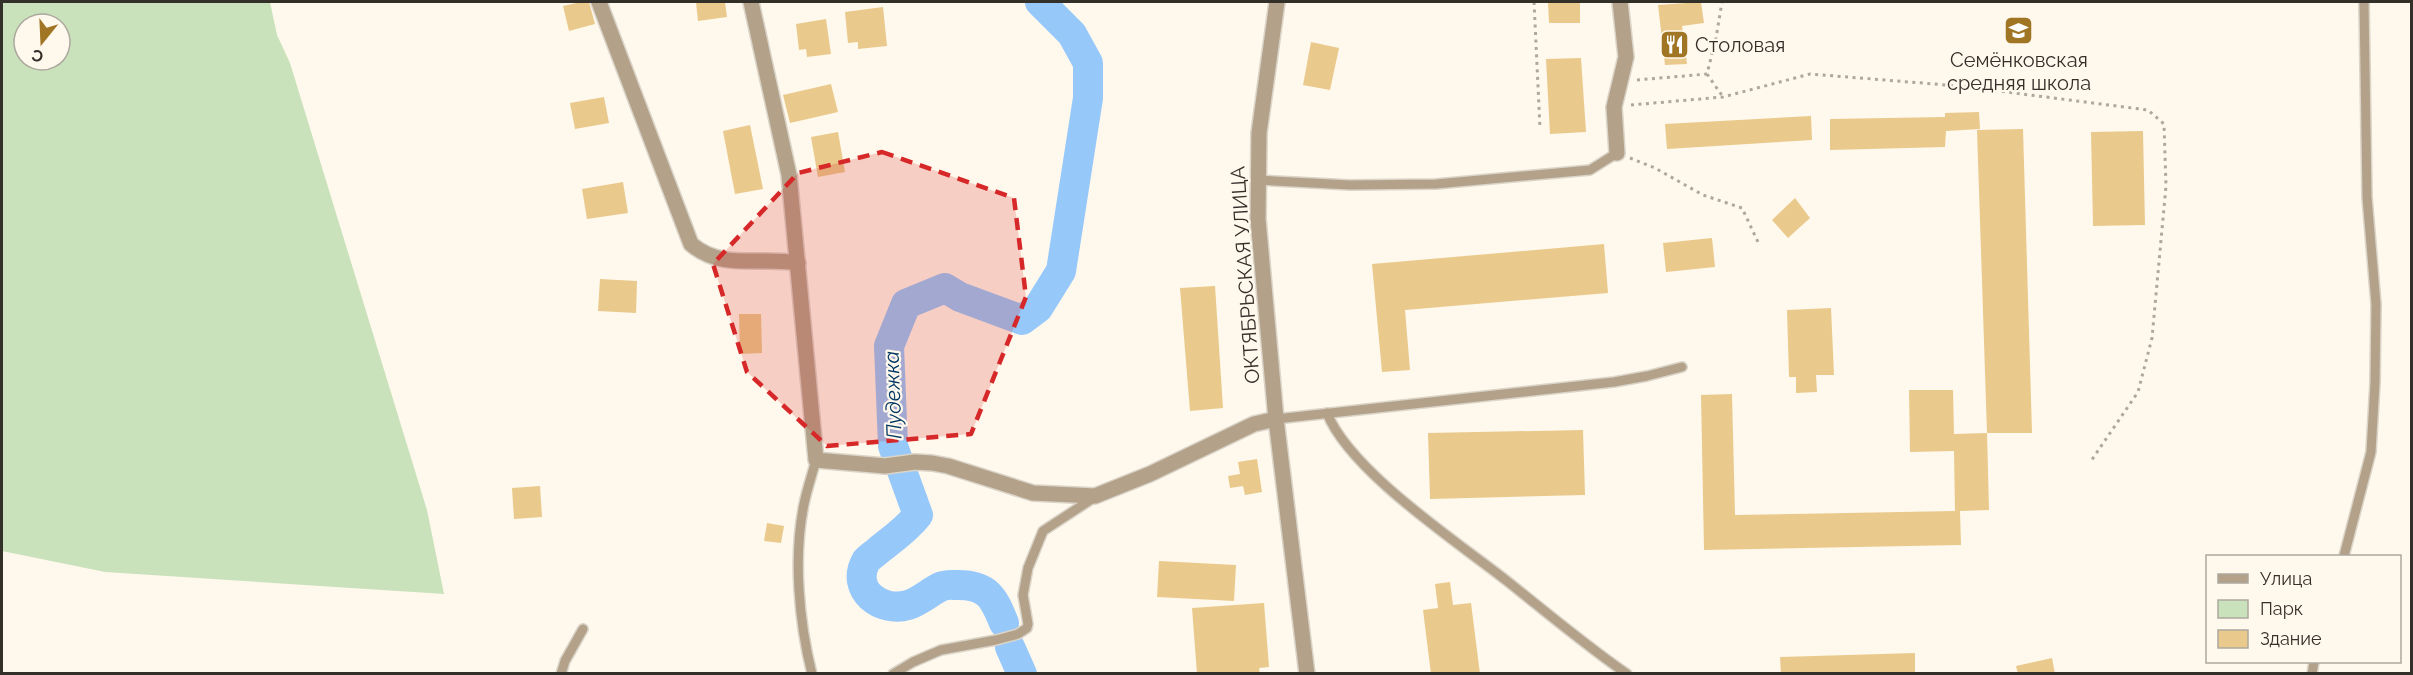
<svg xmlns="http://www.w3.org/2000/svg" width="2413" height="675" font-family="Raleway,sans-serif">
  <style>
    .green { fill: #cae2bc; fill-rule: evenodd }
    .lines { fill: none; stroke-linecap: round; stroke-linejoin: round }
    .river { stroke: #97c8fa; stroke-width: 30 }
    .building { fill: #eaca8c }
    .service-casing { stroke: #dad4c9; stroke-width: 12 }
    .minor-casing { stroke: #dad4c9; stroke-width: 18 }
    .tertiary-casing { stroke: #dad4c9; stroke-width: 18 }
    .path { stroke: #ada89e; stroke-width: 3; stroke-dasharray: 3 4.5; stroke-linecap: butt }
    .service { stroke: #b3a289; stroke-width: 9 }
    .minor { stroke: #b3a289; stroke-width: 15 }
    .tertiary { stroke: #b3a289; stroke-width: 15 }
    .marked { fill: #d62828; fill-opacity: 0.2; stroke: #d62828; stroke-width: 4.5; stroke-dasharray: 12 8; stroke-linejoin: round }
    .labels { text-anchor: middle; stroke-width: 4.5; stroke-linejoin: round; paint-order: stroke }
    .poi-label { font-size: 20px; fill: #33302a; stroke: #fff8ec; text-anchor: start }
    .street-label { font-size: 20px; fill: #33302a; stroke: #fff8ec }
    .water-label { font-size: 21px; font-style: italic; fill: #003763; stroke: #fff8ec }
  </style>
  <rect width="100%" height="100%" fill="#fff8ec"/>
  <path class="green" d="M2,2H270L277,35L290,63L427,510L444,594L105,572L2,551ZM24,24H60V60H24Z"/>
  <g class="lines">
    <g class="river">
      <path d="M1004,623C994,598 988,585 958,585C952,585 946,584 940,587C930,592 919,602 908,605C881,613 850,590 866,561C869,557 876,553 880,549C894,538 907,529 918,515L893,446L889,346L906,304L945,288L960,297L1022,320L1038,308L1061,271L1088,98V63L1072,34L1040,2"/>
      <polyline points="1010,647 1022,674"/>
    </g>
  </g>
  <g class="building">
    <polygon points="581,2 589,2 595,24 569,31 563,6"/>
    <polygon points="696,2 725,2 727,17 698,21"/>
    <polygon points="1548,2 1580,2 1580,23 1549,23"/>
    <polygon points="1701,2 1704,23 1682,26 1687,64 1665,65 1658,5"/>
    <polygon points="883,7 887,46 858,49 858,42 848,43 845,12"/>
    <polygon points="826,19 831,54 807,57 806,49 799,50 796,24"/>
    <polygon points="1311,42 1339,48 1330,90 1303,85"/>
    <polygon points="1581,58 1586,132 1550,134 1546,59"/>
    <polygon points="831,84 838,112 790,123 783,95"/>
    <polygon points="604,97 609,123 575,129 570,103"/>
    <polygon points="1979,112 1980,129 1946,131 1945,147 1830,150 1830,119 1945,117 1945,113"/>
    <polygon points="1811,116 1812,140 1667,149 1665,124"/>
    <polygon points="750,125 763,189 735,194 723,131"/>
    <polygon points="2023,129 2032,433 1987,433 1977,130"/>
    <polygon points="2143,131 2145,225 2093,226 2091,132"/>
    <polygon points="838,132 845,172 818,177 811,137"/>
    <polygon points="623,182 628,213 587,219 582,189"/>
    <polygon points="1795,198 1810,218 1788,238 1772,220"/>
    <polygon points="1712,238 1715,267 1666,272 1663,243"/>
    <polygon points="1604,244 1608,293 1405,310 1410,370 1382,372 1372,264"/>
    <polygon points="600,279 637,281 636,313 598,311"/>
    <polygon points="1215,286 1223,408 1190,411 1180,288"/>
    <polygon points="1831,308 1834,375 1816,375 1817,392 1796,393 1796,377 1789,377 1787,310"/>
    <polygon points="739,314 761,314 762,353 740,354"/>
    <polygon points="1909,390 1953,390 1954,434 1987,433 1989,510 1960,511 1961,545 1704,550 1701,395 1732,394 1735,515 1955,511 1954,451 1910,452"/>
    <polygon points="1583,430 1585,495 1430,499 1428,433"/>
    <polygon points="1257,459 1262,492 1245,495 1243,486 1230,488 1228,476 1240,474 1238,462"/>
    <polygon points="540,486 542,517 514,519 512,488"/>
    <polygon points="767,523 784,526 781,543 764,541"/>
    <polygon points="1159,561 1236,565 1234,601 1157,597"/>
    <polygon points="1450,582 1453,605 1471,603 1480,674 1431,674 1423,610 1438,608 1435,584"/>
    <polygon points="1264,603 1269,667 1259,668 1260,674 1197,674 1192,608"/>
    <polygon points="1915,653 1915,674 1781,674 1780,657"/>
    <polygon points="2052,658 2055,674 2018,674 2016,666"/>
  </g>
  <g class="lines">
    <defs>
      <g id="service">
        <polyline points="1258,180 1350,185 1436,184 1590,170 1617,153"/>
        <path d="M1327,413C1350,471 1456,541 1507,581C1546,612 1585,645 1627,674"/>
        <polyline points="1276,419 1614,382 1647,376 1682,367"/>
        <polyline points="2344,556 2371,452 2375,383 2376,304 2367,197 2364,2"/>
        <polyline points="561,674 565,661 583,629"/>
        <path d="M812,674C799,622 793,557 804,504C807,489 812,475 816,460"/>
        <polyline points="893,674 913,662 941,650 996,640 1018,634 1027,628 1028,624 1023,595 1028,568 1043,531 1095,497"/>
        <polyline points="2312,674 2314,662"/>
      </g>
      <g id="minor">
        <path d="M599,2L691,244C722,271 760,256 798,263"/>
        <polyline points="751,2 789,175 816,460 885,466 915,462 932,463 948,466 1033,493 1095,496 1150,474 1254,424 1276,419"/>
        <polyline points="1617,153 1614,107 1626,57 1620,2"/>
      </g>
      <polyline id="tertiary" points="1277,2 1259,133 1258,219 1276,419 1307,674"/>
    </defs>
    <use href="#service" class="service-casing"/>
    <use href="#minor" class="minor-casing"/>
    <use href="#tertiary" class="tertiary-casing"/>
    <g class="path">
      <polyline points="1534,2 1540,128"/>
      <polyline points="1707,74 1723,97"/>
      <polyline points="1637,80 1707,74 1716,38 1722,2"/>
      <polyline points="1631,105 1723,97 1810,74 1959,86 2148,110 2164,124 2166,186 2152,338 2138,392 2091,461"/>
      <polyline points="1630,158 1655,168 1703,195 1742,208 1758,242"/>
    </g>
    <use href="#service" class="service"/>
    <use href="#minor" class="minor"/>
    <use href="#tertiary" class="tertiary"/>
  </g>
  <path class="marked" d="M882,152L1014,198L1026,297L971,434L827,446L747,372L713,264L798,173Z"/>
  <defs>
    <symbol id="school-square" viewBox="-11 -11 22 22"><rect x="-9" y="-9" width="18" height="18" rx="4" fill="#a07625" stroke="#fff8ec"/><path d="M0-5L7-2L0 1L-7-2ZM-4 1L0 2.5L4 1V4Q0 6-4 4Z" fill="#fff"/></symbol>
    <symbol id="restaurant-square" viewBox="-11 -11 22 22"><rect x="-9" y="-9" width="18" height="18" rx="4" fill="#a07625" stroke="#fff8ec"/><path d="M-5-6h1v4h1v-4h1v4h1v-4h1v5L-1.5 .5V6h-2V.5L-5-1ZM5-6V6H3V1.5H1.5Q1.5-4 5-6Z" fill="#fff"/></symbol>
  </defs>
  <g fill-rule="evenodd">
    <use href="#school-square" x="2002" y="14" width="33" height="33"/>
    <use href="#restaurant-square" x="1658" y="28" width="33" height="33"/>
  </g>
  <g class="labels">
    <g class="poi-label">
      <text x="1695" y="52">Столовая</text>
      <text x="2019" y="67" text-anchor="middle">Семёнковская<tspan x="2019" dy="23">средняя школа</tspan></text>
    </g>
    <g class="street-label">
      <text transform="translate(1245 275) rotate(-94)" y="7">ОКТЯБРЬСКАЯ УЛИЦА</text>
    </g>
    <g class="water-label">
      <text transform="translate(893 395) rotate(-92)" y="7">Пудежка</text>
    </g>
  </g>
  <rect width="2413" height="675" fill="none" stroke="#33302a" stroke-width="6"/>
  <rect x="2206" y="555" width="195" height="108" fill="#fff8ec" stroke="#ada89e" stroke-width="1.5"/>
  <rect x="2218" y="574" width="30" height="9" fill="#b3a289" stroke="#ada89e" stroke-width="1.5"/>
  <text x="2260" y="585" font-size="18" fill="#33302a">Улица</text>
  <rect x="2218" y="600" width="30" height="18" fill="#cae2bc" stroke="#ada89e" stroke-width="1.5"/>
  <text x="2260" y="615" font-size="18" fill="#33302a">Парк</text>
  <rect x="2218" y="630" width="30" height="18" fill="#eaca8c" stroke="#ada89e" stroke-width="1.5"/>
  <text x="2260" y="645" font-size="18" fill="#33302a">Здание</text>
  <g transform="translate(42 42) rotate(198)"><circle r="28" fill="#fff8ec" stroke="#ada89e" stroke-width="1.5"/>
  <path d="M0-4.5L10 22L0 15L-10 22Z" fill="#a07625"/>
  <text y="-9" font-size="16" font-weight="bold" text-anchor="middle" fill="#33302a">С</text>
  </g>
</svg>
